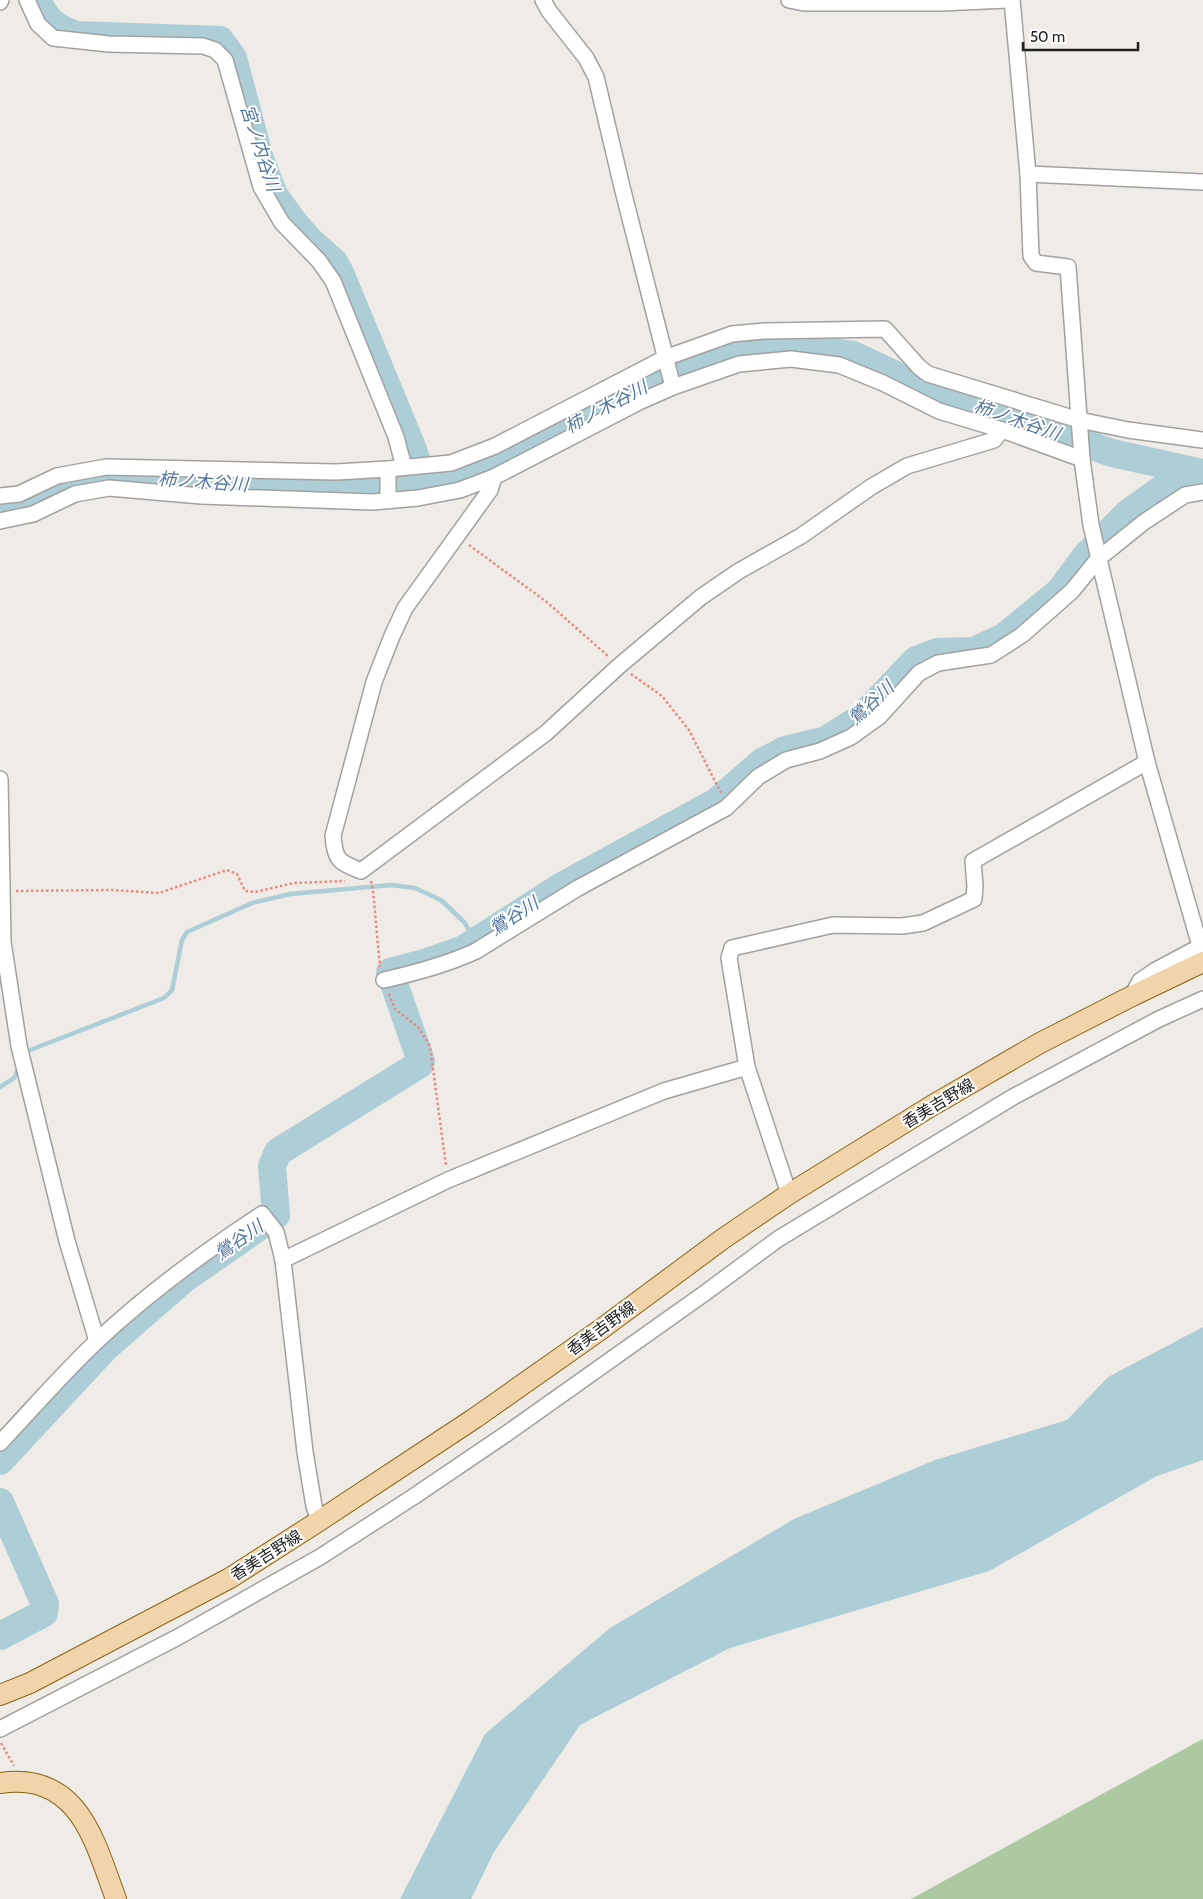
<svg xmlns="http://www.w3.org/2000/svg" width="1203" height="1899" font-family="Cabin,'Noto Sans JP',sans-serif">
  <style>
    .forest { fill: #acc9a1 }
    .water { fill: #adcdd7 }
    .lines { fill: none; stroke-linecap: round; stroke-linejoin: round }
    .stream { stroke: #adcdd7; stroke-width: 4.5 }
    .river { stroke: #adcdd7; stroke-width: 28 }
    .minor-casing { stroke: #a1a1a1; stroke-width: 18 }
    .major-casing { stroke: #8a6411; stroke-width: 22 }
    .path { stroke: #ea8a7d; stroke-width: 2.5; stroke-dasharray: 2.5 2.5; stroke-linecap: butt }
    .minor { stroke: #fff; stroke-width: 15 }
    .major { stroke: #f1d4aa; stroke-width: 20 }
    .labels { text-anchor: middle; stroke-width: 4; stroke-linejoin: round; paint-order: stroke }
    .street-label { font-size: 16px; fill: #202020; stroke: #fff }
    .water-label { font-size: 18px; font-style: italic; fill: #53779e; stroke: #fff }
  </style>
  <rect width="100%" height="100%" fill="#efece7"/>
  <polygon class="forest" points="1203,1739 1203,1899 911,1899 1197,1742"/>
  <polygon class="water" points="1203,1327 1203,1460 1157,1476 989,1571 730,1648 580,1725 494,1852 471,1899 400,1899 485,1734 610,1628 794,1519 935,1460 1067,1420 1108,1377"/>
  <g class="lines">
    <g class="stream">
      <polyline points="25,1052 164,998 172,990 182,940 187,932 252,903 290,894 391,885 415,888 441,900 464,922 476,941"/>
      <polyline points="0,1087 14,1078 18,1069"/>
    </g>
    <g class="river">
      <path d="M37,0C47,21 55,28 77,35L220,40L233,58L259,156L274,195L292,220L309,240L334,262L341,275L410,442L424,481"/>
      <polyline points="0,508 26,504 71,482 107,476 232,485 369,486 424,481 472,474 545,439 644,386 729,354 793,347 853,355 910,382 1112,453 1203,473"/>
      <polyline points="0,1461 105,1348 184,1279 276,1215 272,1166 278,1152 420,1064 421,1061 390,972 424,963 462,950 562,886 716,802 762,762 785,750 826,740 862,717 916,660 937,652 974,651 1004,637 1060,591 1085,557 1128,513 1167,485 1203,477"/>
      <polyline points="0,1502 45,1604 44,1613 0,1636"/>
    </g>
    <defs>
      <g id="minor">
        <polyline points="27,0 38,24 53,38 109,44 203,46 215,50 225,60 261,187 282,223 319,261 333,281 396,437 404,467"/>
        <polyline points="543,0 549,11 586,58 596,77 622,187 673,387"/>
        <polyline points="789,0 804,3 941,3 1007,0"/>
        <polyline points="1012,0 1028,174 1031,256 1036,263 1068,267 1082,459 1091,525 1147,762 1200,946"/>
        <polyline points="0,2 1,0"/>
        <polyline points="1028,174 1203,182"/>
        <polyline points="388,469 388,500"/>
        <path d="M494,477L490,490L405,608L392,636L374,682L333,836C335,861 339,862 361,871L546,733L619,666L701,597L739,571L801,536L871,487L907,466L994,440L1002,430"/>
        <polyline points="0,496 19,494 57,476 106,467 336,472 388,469 451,463 495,446 665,358 732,334 765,331 885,329 919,367 928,374 1079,420 1128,430 1203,440"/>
        <polyline points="0,521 33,514 75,494 109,488 201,496 373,502 418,498 460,490 494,477 639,402 673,387 739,364 791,359 839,365 883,383 939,411 1002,430 1082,459"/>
        <polyline points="0,779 3,942 19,1046 67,1241 97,1341"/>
        <path d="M384,980C415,973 446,965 476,951L578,888L726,808L758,777L786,760L820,751L851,737L879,717L919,673L938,663L991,655L1022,635L1072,591L1098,559L1144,522L1185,495L1203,492"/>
        <polyline points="1132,996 1140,981 1156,970 1203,945"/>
        <polyline points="789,1194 747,1067 729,958 732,948 833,925 902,926 923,923 974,899 975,886 973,861 1147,762"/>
        <polyline points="283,1260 448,1180 664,1091 747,1067"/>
        <path d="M0,1443C32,1409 63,1373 97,1341C148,1293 204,1252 262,1214L276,1232L283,1260L305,1452L314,1506L319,1521"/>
        <polyline points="0,1729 178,1637 320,1557 413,1497 506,1434 705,1293 778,1239 1013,1097 1159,1019 1203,999"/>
      </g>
      <g id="major">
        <polyline points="0,1695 30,1683 230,1578 319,1521 475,1418 600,1330 724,1238 789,1194 933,1105 1040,1043 1132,996 1203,962"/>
        <path d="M0,1783C79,1772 94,1840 116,1899"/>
      </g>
    </defs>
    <use href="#minor" class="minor-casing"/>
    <use href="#major" class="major-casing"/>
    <g class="path">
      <polyline points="469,545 548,603 609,657"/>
      <polyline points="631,674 662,696 689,730 721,793"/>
      <polyline points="371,881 373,891 380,967"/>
      <polyline points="16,891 112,890 159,893 227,870 237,874 245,891 255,892 294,883 345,881"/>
      <polyline points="389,994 395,1009 418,1027 430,1046 446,1166"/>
      <polyline points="1,1743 14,1766"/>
    </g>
    <use href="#minor" class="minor"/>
    <use href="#major" class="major"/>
  </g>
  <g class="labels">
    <g class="street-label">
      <text transform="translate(938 1103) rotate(-31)" y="6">香美吉野線</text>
      <text transform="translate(601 1328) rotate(-36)" y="6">香美吉野線</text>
      <text transform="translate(266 1555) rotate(-32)" y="6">香美吉野線</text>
    </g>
    <g class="water-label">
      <text transform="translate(260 148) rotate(72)" y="6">宮ノ内谷川</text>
      <text transform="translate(606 407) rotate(-28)" y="6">柿ノ木谷川</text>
      <text transform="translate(1017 420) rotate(19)" y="6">柿ノ木谷川</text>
      <text transform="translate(203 482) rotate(4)" y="6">柿ノ木谷川</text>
      <text transform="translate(871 703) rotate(-43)" y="6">鶯谷川</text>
      <text transform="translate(514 916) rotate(-33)" y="6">鶯谷川</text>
      <text transform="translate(239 1240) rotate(-35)" y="6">鶯谷川</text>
    </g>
  </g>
  <path d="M1023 42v8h115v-8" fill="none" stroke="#202020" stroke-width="2.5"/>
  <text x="1030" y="42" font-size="15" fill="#202020" stroke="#ffffff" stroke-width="4" paint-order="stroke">50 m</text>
</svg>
